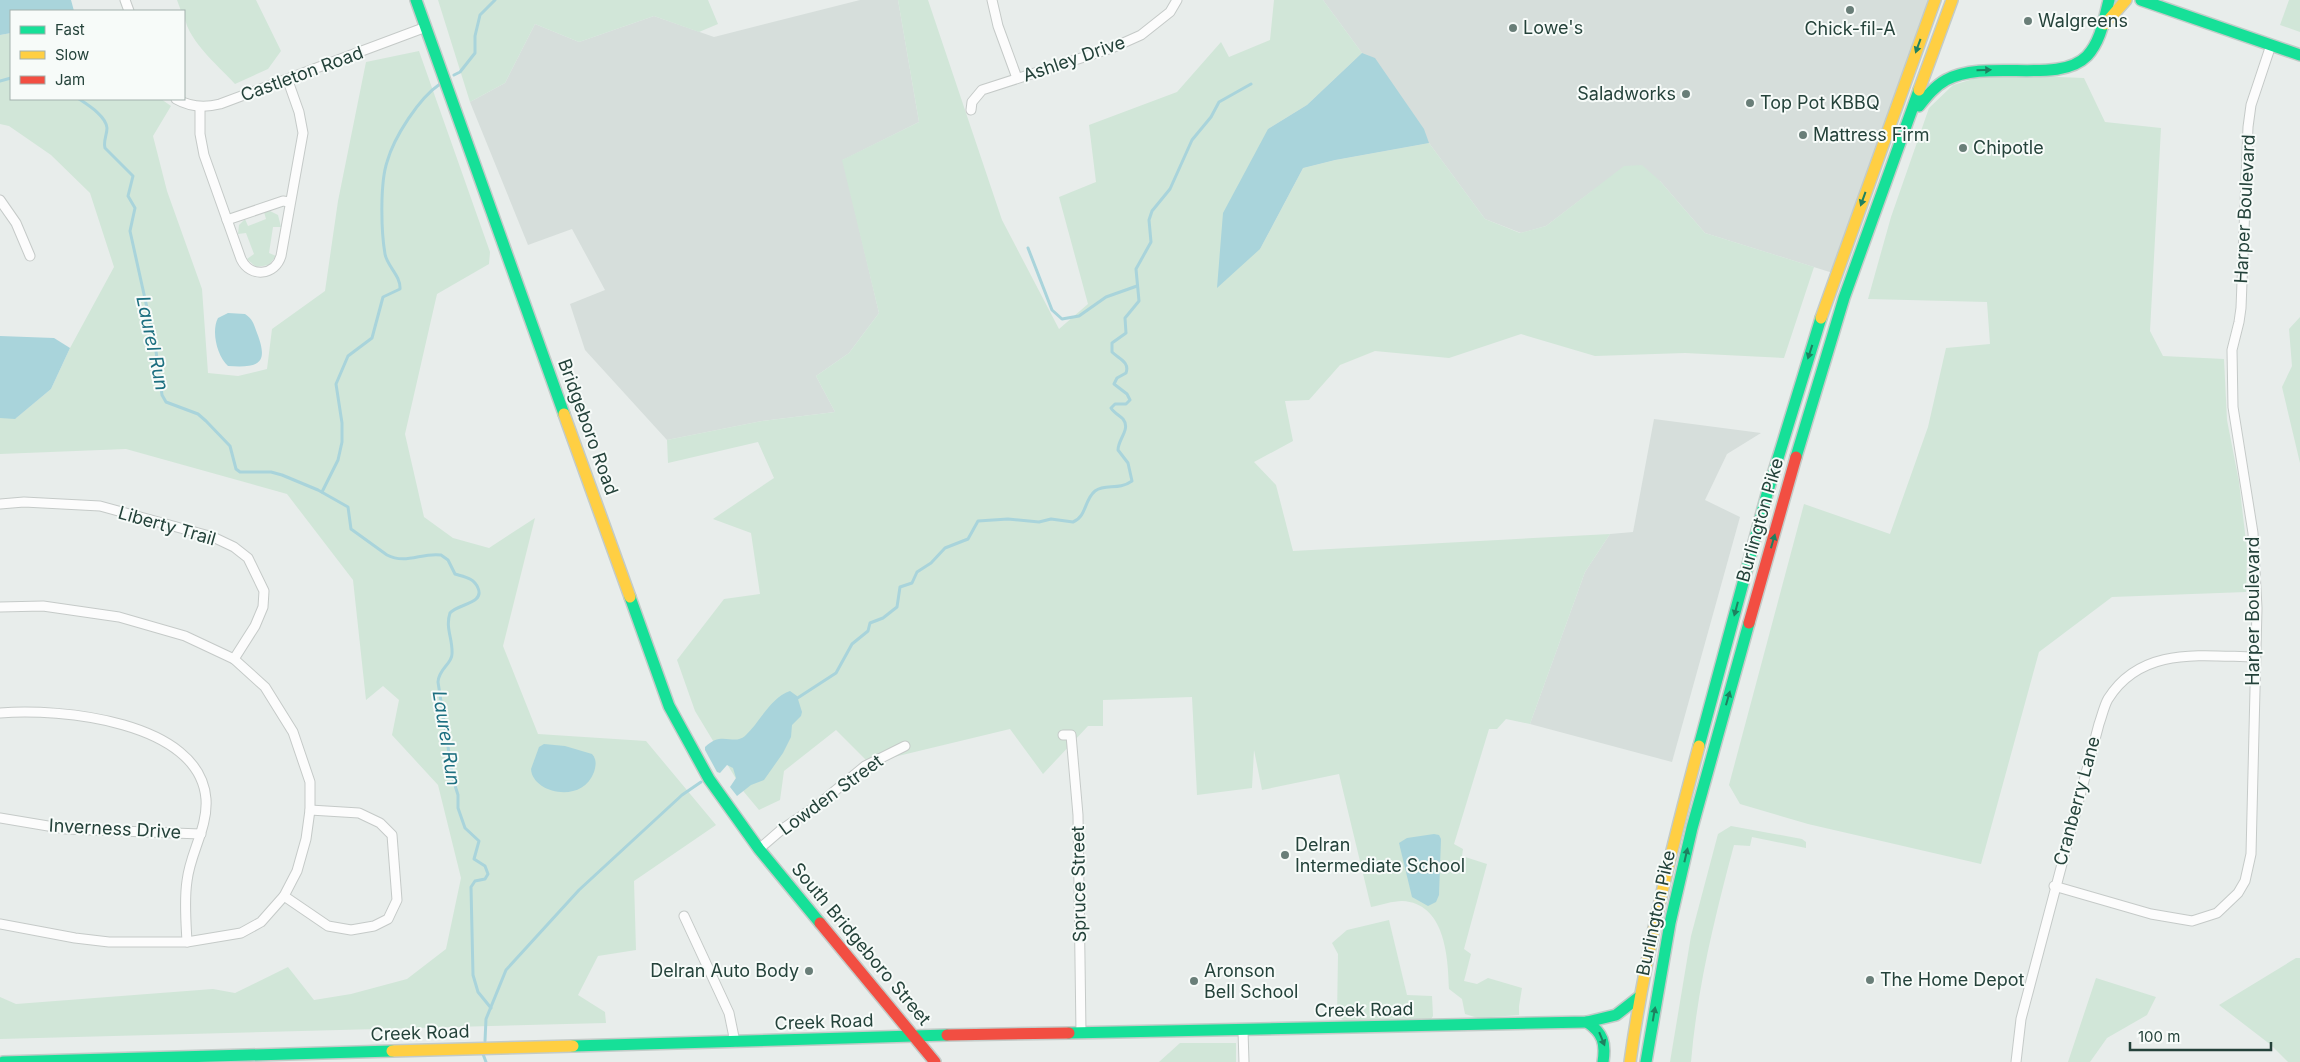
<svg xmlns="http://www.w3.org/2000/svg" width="2300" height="1062" font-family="Inter,sans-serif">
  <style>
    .built { fill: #d6dedb }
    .green { fill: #d1e6d8 }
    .water { fill: #a9d4db }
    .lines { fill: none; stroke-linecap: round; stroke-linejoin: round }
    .stream { stroke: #a9d4db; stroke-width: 3 }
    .street-casing { stroke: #c5cac8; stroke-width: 11 }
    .fast-casing { stroke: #c3cbc8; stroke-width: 14 }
    .slow-casing { stroke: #c3cbc8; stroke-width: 14 }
    .jam-casing { stroke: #c3cbc8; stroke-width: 14 }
    .street { stroke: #fcfcfc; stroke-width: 9 }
    .fast { stroke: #16e098; stroke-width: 11 }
    .slow { stroke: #ffcf43; stroke-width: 11 }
    .jam { stroke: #f24e42; stroke-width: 11 }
    .oneway { fill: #1e8160 }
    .poi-dot { fill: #697e78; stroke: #f7fbf9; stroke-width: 2 }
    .labels { text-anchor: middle; stroke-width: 4; stroke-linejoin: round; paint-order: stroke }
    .poi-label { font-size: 18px; fill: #24423a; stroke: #f7fbf9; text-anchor: start }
    .street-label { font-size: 18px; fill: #24423a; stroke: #f7fbf9 }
    .water-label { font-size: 19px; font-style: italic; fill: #1c6f80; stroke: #f7fbf9 }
  </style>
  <rect width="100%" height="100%" fill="#e8edeb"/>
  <g class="built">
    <polygon points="860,0 898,0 919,122 843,160 879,313 849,353 816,376 835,412 762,421 667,440 585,350 570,304 605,290 572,229 528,245 470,102 505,83 535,24 579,42 654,16 714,37"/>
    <polygon points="1323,0 1935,0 1836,274 1705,233 1660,181 1592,191 1546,226 1521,233 1485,219 1429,143 1335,160 1303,168 1260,249 1268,129 1307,105 1362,53"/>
    <polygon points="1654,419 1761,433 1727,454 1705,500 1740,517 1672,762 1530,724 1585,572 1610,534 1633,532"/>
  </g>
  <g class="green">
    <path d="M177,0H256L281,51L268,69L235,84C218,65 184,38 184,11H181Z"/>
    <polygon points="438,0 708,0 718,24 699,32 654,16 579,42 535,24 505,83 470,102"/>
    <path d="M898,0H928L1002,220L1059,329L1088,304L1059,197L1096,182L1089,125L1177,92L1221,42L1229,57L1270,40L1274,0H1323L1362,53L1307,105L1268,129L1260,249L1303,168L1335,160L1429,143L1485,219L1520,233L1546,226L1624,166L1642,165L1660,181L1705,233L1814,267L1784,358L1685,353L1595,356L1521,334L1449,358L1375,351L1340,365L1309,400L1285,401L1293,441L1254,462L1276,485L1293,551L1610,534L1585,572L1530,724L1506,719L1497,729H1489L1454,844L1463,849L1462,856L1487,864L1464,949L1471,954L1464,981L1477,984L1488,978L1522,988L1519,1006V1015L1478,1018L1465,1014L1462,999L1449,989C1448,956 1445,903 1402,901C1393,901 1381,905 1371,907L1339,774L1262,790L1254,750L1252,788L1197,795L1192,697L1103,700V726H1088L1043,774L1010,729L869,763L836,730L784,771L780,800L759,810L744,792L695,711L677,660L724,599L760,594L751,533L713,519L774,478L758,442L668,463L667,440L762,421L835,412L816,376L849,353L879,313L842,160L919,122Z"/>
    <polygon points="2289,0 2300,0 2300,32 2280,25"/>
    <polygon points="11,33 11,99 161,99 171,106 153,136 167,191 202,289 208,373 238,376 267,369 272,329 325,291 338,201 366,62 419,51 490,252 489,264 437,294 405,434 424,517 453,538 489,548 535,518 503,646 538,734 646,741 716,825 634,881 636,950 598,956 578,995 605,1012 606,1023 0,1039 0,997 16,1004 213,989 235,993 288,967 314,1000 351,994 407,979 446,949 461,878 438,785 392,735 399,700 383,686 366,700 353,580 287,494 126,449 0,454 0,418 16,418 51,389 70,348 114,267 90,193 51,155 9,126 0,124 0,35"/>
    <polygon points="1983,76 2030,76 2084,78 2105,122 2161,128 2150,331 2163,356 2224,359 2227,420 2239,482 2247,550 2246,592 2112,597 2039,652 1981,864 1808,824 1740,804 1729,785 1804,504 1890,534 1928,427 1946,348 1990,344 1987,302 1868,299 1891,217 1929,108 1953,85"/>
    <polygon points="270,211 278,215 281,227 273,227 269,253 276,256 269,265 256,267 247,259 254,254 246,233 238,234 239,225 245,219 248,226 266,219 264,212"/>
    <polygon points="2300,317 2300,463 2282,387 2292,366 2289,329"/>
    <path d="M1731,826L1802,839L1806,842V848L1752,837L1750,846L1734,845C1715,916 1697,989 1691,1062H1670L1691,936L1718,834Z"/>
    <polygon points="1389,920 1407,995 1432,996 1433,1016 1431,1019 1345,1021 1337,1017 1338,954 1332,943 1347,930"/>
    <polygon points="2296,958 2300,958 2300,1062 2288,1062 2271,1045 2219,1005"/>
    <polygon points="2096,978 2156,997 2147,1015 2107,1038 2090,1062 2068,1062"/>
    <polygon points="1180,1043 1236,1043 1236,1062 1159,1062"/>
  </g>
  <g class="water">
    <polygon points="0,0 71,0 74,11 11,11 11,33 0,35"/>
    <polygon points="1362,53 1375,58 1424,129 1429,143 1335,160 1303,168 1260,249 1217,288 1223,213 1268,129 1307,105"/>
    <path d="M228,313L245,314C253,319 254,325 257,333C269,364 259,368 228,366C217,356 211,331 218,318Z"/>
    <polygon points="0,336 54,338 70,348 51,389 15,419 0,418"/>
    <path d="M790,691L797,696L802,712L801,716L792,725L791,737L783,753L764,780L751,785L737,796L730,787L736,778L733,768L727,765L720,773L717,772L705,750V747C722,730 733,746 745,736C760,722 770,698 790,691Z"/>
    <path d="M544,744L565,746L592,754C597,760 596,765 594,772C582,805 532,793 531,769L539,747Z"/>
    <polygon points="1434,834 1439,835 1441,839 1439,895 1436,902 1428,906 1412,897 1399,843 1407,838"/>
  </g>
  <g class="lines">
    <g class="stream">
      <polyline points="454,75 460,72 475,53 475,36 480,15 495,0"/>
      <polyline points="0,81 11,78"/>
      <path d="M79,99C88,105 106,116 107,128C107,135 103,141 105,148L133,176L128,196L135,208L130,231L155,344L162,395L166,402L198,414L206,421L230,446L236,469L240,472H271L282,475L318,490L348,507L351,529L387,555C406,565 422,552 441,555L448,560L455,574C465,577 474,578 478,588C485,604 457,604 450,613C445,628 453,639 452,654C452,664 439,668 438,682L453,779L458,795V808L465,828L479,841L474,859L485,866L488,874L485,879L475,881L471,887L473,975L478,992L491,1008"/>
      <polyline points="1028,248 1052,310 1062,319 1079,316 1106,297 1137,286"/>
      <path d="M322,492L338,460L342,442V423L336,384L348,356L372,338L383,297L400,289C401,276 387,266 385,254C381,231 380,183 387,162C394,137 419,98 440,84"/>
      <path d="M796,699L836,673L852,644L868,631L870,623L883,618L897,607L900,587L912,583L917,572L931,563L945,548L968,539L978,521L1008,519L1039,522L1051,519L1073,522C1087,516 1084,500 1095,491C1106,483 1118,491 1132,481L1128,463L1118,450C1118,439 1131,429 1123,419C1119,415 1114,413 1111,408L1115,404H1126L1130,400L1127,394L1114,384L1117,378L1126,373C1130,362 1119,359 1112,352V343L1126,333L1125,318L1139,301L1136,269L1151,242L1149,220L1152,211L1170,189L1192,140L1211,117L1219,102L1251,84"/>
      <polyline points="485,1041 486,1019 506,970 579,890 682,795 701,782"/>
      <polyline points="483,1054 486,1062"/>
    </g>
    <defs>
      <g id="street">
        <polyline points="125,0 129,11"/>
        <polyline points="992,0 998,26 1017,78"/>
        <path d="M176,99C190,107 204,108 220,104L426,27"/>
        <path d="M200,107V134L204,155L241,259C250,278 275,276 281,256L303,133L299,112L288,81"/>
        <polyline points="971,110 972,102 982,90 1112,48 1141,35 1170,12 1177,0"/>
        <polyline points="0,200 16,223 30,256"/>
        <polyline points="227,220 283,201 289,202"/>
        <polyline points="0,504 24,502 100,506 213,537 234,547 248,558 264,591 263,607 255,626 234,659"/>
        <polyline points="0,607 43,606 119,617 185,636 234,659 265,687 293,732 310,782 310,810 306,839 297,871 284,896 261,922 241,933 187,942 109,942 75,938 0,924"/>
        <path d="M0,713C60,708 200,721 206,799C208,828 190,853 187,881C184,900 186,922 187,942"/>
        <polyline points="1063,735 1071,735 1078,815 1081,1033"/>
        <polyline points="0,818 66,829 201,834"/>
        <polyline points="759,849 781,830 819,804 865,766 905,746"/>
        <polyline points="2054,886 2151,914 2192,921 2217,913 2238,893 2245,881 2251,854 2257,608 2253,533 2233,407 2232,350 2239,322 2241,308 2248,127 2251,105 2271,45"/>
        <polyline points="284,896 328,926 351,930 374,926 388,919 397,900 392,835 380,823 359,813 310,810"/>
        <polyline points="684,916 729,1013 735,1042"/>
        <polyline points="1243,1031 1244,1062"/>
        <path d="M2016,1062L2021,1019L2099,724C2102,716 2104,706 2108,699C2141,646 2201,656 2254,657"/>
      </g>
      <g id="fast">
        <polyline points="416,0 564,414"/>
        <polyline points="2141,0 2300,55"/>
        <path d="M1919,106C1927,96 1935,86 1946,80C1987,58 2059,85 2087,56C2101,41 2104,19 2109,0"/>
        <polyline points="1796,457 1844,298 1919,90"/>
        <polyline points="630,597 669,706 709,779 759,849 820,923"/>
        <polyline points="1699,746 1767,494 1821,318"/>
        <path d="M1587,1022C1603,1033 1606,1043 1603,1062"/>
        <polyline points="1069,1033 1587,1022 1616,1015 1639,997"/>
        <polyline points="573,1046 947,1035"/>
        <polyline points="3,1062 392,1051"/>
        <polyline points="1646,1062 1670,923 1692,828 1749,623"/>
      </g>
      <g id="slow">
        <polyline points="2105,24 2126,0"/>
        <polyline points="1919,90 1952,0"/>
        <polyline points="1821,318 1935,0"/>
        <polyline points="564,414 630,597"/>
        <polyline points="392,1051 573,1046"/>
        <path d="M1630,1062C1645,954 1671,851 1699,746"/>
      </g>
      <g id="jam">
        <polyline points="1749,623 1796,457"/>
        <polyline points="820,923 935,1062"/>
        <polyline points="947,1035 1069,1033"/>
      </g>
    </defs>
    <use href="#street" class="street-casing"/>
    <use href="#fast" class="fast-casing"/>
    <use href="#slow" class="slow-casing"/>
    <use href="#jam" class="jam-casing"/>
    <use href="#street" class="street"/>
    <use href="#fast" class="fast"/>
    <use href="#slow" class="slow"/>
    <use href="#jam" class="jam"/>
  </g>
  <defs><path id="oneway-solid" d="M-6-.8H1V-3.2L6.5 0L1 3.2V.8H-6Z" transform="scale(1.25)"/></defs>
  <g class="oneway">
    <use href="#oneway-solid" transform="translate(1918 46) rotate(110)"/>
    <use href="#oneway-solid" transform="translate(1984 70) rotate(-1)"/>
    <use href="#oneway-solid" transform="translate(1863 199) rotate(110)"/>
    <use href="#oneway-solid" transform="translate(1810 352) rotate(108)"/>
    <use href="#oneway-solid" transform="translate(1773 541) rotate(-74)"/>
    <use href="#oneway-solid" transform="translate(1736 609) rotate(105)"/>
    <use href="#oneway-solid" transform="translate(1728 698) rotate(-74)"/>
    <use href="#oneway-solid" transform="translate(1686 855) rotate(-77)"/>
    <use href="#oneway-solid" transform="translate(1654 1014) rotate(-80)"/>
    <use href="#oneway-solid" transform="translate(1602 1039) rotate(68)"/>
  </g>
  <g class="poi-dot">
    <circle cx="1850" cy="10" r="5"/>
    <circle cx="2028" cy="21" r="5"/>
    <circle cx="1513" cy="28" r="5"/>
    <circle cx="1686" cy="94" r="5"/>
    <circle cx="1750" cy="103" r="5"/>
    <circle cx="1803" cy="135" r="5"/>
    <circle cx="1963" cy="148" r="5"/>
    <circle cx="1285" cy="855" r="5"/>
    <circle cx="809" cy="971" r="5"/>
    <circle cx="1870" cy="980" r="5"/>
    <circle cx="1194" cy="981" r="5"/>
  </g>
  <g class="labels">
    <g class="poi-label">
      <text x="2038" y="27">Walgreens</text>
      <text x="1523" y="34">Lowe's</text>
      <text x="1850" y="35" text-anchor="middle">Chick-fil-A</text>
      <text x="1676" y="100" text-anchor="end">Saladworks</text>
      <text x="1760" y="109">Top Pot KBBQ</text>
      <text x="1813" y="141">Mattress Firm</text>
      <text x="1973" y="154">Chipotle</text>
      <text x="1295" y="851">Delran<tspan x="1295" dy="21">Intermediate School</tspan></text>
      <text x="799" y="977" text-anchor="end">Delran Auto Body</text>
      <text x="1204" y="977">Aronson<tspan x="1204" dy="21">Bell School</tspan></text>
      <text x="1880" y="986">The Home Depot</text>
    </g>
    <g class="street-label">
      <text transform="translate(1074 59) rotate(-19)" y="6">Ashley Drive</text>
      <text transform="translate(302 74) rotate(-20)" y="6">Castleton Road</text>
      <text transform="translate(2245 209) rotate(-87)" y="6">Harper Boulevard</text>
      <text transform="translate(588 427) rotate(70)" y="6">Bridgeboro Road</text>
      <text transform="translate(1760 520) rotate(-74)" y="6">Burlington Pike</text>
      <text transform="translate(167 526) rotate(16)" y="6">Liberty Trail</text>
      <text transform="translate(2253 611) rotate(-90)" y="6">Harper Boulevard</text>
      <text transform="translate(831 795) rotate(-36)" y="6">Lowden Street</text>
      <text transform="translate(2077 801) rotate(-75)" y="6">Cranberry Lane</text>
      <text transform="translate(115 829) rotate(3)" y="6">Inverness Drive</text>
      <text transform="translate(1079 884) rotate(-91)" y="6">Spruce Street</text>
      <text transform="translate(1656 913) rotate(-78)" y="6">Burlington Pike</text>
      <text transform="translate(861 944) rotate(50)" y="6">South Bridgeboro Street</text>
      <text transform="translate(1364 1010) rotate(-1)" y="6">Creek Road</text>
      <text transform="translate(824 1022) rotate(-2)" y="6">Creek Road</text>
      <text transform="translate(420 1033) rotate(-2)" y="6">Creek Road</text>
    </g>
    <g class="water-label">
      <text transform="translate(153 343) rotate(78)" y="7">Laurel Run</text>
      <text transform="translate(447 738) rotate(81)" y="7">Laurel Run</text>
    </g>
  </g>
  <rect x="10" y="10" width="175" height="90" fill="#f7fbf9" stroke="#a3b1ad"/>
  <rect x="20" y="26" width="25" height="8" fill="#16e098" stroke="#a3b1ad"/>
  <text x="55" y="35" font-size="15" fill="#24423a">Fast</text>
  <rect x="20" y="51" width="25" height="8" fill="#ffcf43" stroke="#a3b1ad"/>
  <text x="55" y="60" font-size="15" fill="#24423a">Slow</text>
  <rect x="20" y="76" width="25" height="8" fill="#f24e42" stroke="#a3b1ad"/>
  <text x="55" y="85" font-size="15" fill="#24423a">Jam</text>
  <path d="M2130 1042v8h141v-8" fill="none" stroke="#24423a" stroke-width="2.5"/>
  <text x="2138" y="1042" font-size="15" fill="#24423a" stroke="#f7fbf9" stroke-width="4" paint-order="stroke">100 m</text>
</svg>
